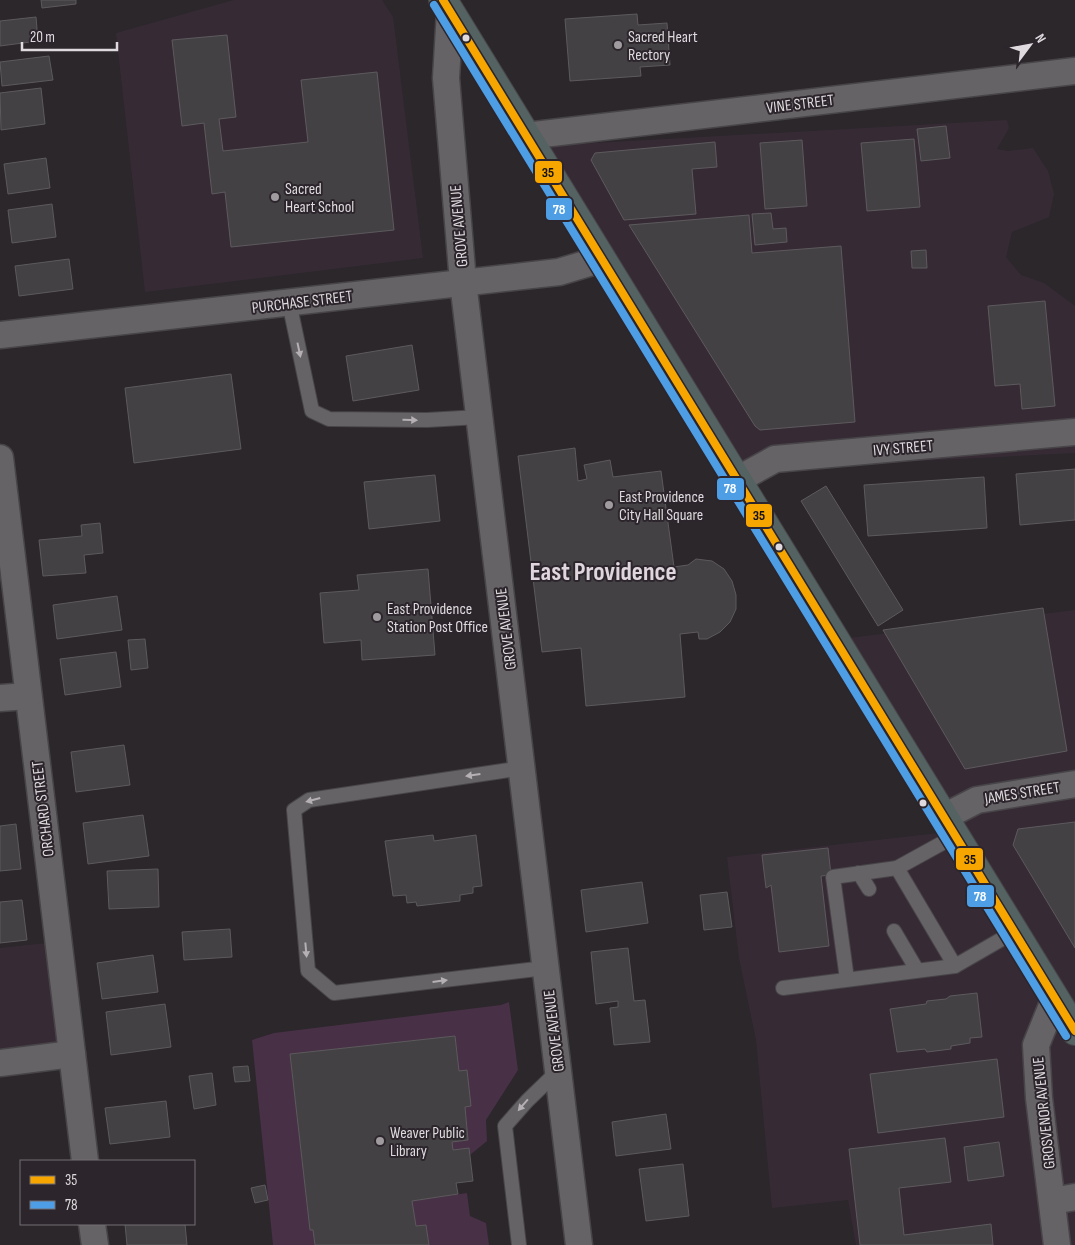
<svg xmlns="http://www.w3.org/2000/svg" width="1075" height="1245" font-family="'Sofia Sans Condensed',sans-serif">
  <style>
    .built { fill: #362b35 }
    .green { fill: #483046 }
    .building { fill: #444144; stroke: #5d5a5d }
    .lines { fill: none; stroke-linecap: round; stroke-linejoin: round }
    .lane-casing { stroke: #484548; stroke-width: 16 }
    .street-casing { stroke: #484548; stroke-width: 29 }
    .highway-casing { stroke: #484548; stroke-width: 30 }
    .lane { stroke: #666366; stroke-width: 14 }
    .street { stroke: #666366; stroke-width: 26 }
    .highway { stroke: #546362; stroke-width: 28 }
    .bus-1-casing { stroke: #2c262c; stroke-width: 11 }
    .bus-2-casing { stroke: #2c262c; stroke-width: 11 }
    .bus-1 { stroke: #f7a600; stroke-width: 8 }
    .bus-2 { stroke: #4d9ee5; stroke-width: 8 }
    .oneway { fill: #b4b0b3 }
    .bus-dot { fill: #dedadd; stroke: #2c262c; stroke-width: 2 }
    .poi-dot { fill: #9f9b9f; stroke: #2c262c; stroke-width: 2 }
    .labels { text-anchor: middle; stroke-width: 4; stroke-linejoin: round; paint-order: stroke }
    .poi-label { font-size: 16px; fill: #dedadd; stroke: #2c262c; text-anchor: start }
    .street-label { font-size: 16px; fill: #dedadd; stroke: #2c262c }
    .town-label { font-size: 26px; font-weight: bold; fill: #e0d7de; stroke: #2c262c }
    .line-badge { stroke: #2c262c; stroke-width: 2 }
    .badge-label { font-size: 14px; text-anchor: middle; font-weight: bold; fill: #fff }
    .pale-badge-label { font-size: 14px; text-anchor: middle; font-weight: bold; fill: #111 }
  </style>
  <rect width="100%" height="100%" fill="#2b272b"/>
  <g class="built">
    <polygon points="234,0 382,0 393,17 423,258 145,292 116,33"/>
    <polygon points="1007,120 1009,128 997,149 1008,151 1033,148 1048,171 1054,194 1049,217 1012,232 1006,257 1021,275 1044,283 1075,306 1075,453 722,471 523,147"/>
    <polygon points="1075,610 1075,1245 856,1245 848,1200 772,1208 756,1040 739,958 727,857 939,833 825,641"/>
    <polygon points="56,942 67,1051 0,1059 0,948"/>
  </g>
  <g class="green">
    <polygon points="509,1002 518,1070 486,1120 487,1141 470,1155 469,1148 453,1150 452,1142 468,1140 465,1107 471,1106 467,1071 459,1071 455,1036 290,1054 310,1230 313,1230 315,1245 273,1245 252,1040 274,1033 501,1005"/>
    <polygon points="467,1193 470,1216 486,1223 489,1245 429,1245 426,1225 416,1226 412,1201"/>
  </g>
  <g class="building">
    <polygon points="41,0 76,0 76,4 42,8"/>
    <polygon points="637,14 638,25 667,23 670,65 640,67 641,76 570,81 565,19"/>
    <polygon points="36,17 38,41 0,46 0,21"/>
    <polygon points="227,35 236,117 219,119 223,151 308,142 301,80 377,72 394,230 231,247 225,192 212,194 204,123 182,126 172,40"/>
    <polygon points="49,56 53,80 2,86 0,62"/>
    <polygon points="41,88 45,124 1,130 0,93"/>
    <polygon points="946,126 950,158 921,161 917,129"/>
    <polygon points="914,139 920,207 867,211 861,143"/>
    <polygon points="802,140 807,206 765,209 760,143"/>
    <polygon points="715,142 717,167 692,169 696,214 624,220 591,160 595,153"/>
    <polygon points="46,158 50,188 8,194 4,164"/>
    <polygon points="52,204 56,237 12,243 8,210"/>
    <polygon points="771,213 773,229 786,228 787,242 755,245 752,214"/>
    <polygon points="749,215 752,253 841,246 855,422 760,430 755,426 629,225"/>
    <polygon points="926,250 927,268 912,268 911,251"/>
    <polygon points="69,259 73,289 19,296 15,266"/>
    <polygon points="1045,301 1055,406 1022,409 1020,384 995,386 988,306"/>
    <polygon points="412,345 419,390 353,401 346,356"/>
    <polygon points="231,374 241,449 134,463 125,388"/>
    <polygon points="575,448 578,481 587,479 584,465 610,460 613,477 661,471 674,567 688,565 696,559 712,561 724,569 732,581 736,595 736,609 730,622 720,632 707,639 699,639 698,632 680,634 685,697 586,706 581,648 542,652 518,456"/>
    <polygon points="1075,469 1075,520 1020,525 1016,474"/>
    <polygon points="435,475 440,521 369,529 364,482"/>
    <polygon points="984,477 987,528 868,536 864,485"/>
    <polygon points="826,486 903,610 878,626 801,501"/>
    <polygon points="100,523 103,553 84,555 86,573 43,576 39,540 82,536 81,525"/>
    <polygon points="428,569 435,655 362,660 361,640 324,643 320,593 359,590 357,575"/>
    <polygon points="117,596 122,630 57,639 53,605"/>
    <polygon points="1043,608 1067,751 965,769 883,630"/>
    <polygon points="145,639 148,668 131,670 128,640"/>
    <polygon points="116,652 121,687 65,695 60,659"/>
    <polygon points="124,745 130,785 76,792 71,752"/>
    <polygon points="143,815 149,856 88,864 83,823"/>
    <polygon points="1075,822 1075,948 1013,845 1018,829"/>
    <polygon points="16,824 21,869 0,871 0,826"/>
    <polygon points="433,835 434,841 476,835 482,886 473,887 473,893 460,895 460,901 417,906 416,902 407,903 406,895 393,896 385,841"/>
    <polygon points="828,848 831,875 821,876 829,946 779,952 771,885 766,888 762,855"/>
    <polygon points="158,869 159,907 109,909 107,871"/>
    <polygon points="642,882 648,923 586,932 581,890"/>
    <polygon points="727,892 732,927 704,930 700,895"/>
    <polygon points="22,900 27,940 0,943 0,902"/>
    <polygon points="230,929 232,957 184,960 182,932"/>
    <polygon points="628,948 634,1001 645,1000 650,1042 614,1045 610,1008 618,1007 618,1001 596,1004 591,952"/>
    <polygon points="153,955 158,992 102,999 97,963"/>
    <polygon points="977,993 982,1037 970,1038 970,1043 951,1046 951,1049 927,1052 925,1049 897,1052 890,1009 926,1004 927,1001 946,999 950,996"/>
    <polygon points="165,1004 171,1047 111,1055 106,1012"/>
    <polygon points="455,1036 459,1071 467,1070 471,1106 465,1107 468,1140 452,1142 453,1150 469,1148 473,1181 456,1183 458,1194 412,1201 416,1226 426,1225 429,1245 315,1245 313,1230 310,1230 290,1054"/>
    <polygon points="997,1059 1004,1117 878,1133 870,1074"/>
    <polygon points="248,1066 250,1081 235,1082 233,1067"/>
    <polygon points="212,1073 216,1105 194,1109 189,1076"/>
    <polygon points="166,1101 170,1137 110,1144 105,1108"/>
    <polygon points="666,1114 671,1149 616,1156 612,1122"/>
    <polygon points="945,1138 951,1182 899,1188 904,1235 991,1224 993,1245 860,1245 849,1149"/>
    <polygon points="999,1142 1004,1176 968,1181 964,1147"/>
    <polygon points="683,1164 689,1216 646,1221 639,1169"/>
    <polygon points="265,1185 268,1200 255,1203 251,1188"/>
    <polygon points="125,1224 185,1224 187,1245 127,1245"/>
  </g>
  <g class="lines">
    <defs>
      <g id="lane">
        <polyline points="289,302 312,411 329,419 427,420 479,417"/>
        <polyline points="522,768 309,800 294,810 308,971 334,993 545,968"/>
        <polyline points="955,836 897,868 955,966 1014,932"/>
        <polyline points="859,873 869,889"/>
        <polyline points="894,931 917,970"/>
        <polyline points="847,979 833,877 897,868"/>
        <polyline points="783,988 955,966"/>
        <polyline points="519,1245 505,1126 527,1101 558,1071"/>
      </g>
      <g id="street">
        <polyline points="450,11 446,78 463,282 579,1245"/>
        <polyline points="526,136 1075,71"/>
        <polyline points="0,335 559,272 602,259"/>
        <polyline points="0,458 85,1161"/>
        <polyline points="737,480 775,459 1075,432"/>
        <polyline points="0,698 28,696"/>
        <polyline points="944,817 977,800 1075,784"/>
        <polyline points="1055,998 1036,1045 1039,1098 1057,1245"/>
        <polyline points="0,1063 72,1054"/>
        <polyline points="1052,1201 1075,1197"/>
        <polyline points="92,1224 95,1245"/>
      </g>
      <polyline id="highway" points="443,0 1075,1031"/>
    </defs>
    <use href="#lane" class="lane-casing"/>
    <use href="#street" class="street-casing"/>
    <use href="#highway" class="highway-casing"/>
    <use href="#lane" class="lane"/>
    <use href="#street" class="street"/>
    <use href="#highway" class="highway"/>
    <defs>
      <polyline id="bus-1" points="443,0 1075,1031"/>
      <polyline id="bus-2" points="434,5 1066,1036"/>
    </defs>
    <use href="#bus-1" class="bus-1-casing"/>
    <use href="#bus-2" class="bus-2-casing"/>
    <use href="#bus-1" class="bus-1"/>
    <use href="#bus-2" class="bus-2"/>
  </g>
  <defs><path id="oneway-solid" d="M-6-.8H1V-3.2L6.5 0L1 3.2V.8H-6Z" transform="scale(1.25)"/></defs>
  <g class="oneway">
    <use href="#oneway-solid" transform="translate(299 350) rotate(78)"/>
    <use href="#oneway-solid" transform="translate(410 420) rotate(1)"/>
    <use href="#oneway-solid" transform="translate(473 775) rotate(172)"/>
    <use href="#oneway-solid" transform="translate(313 800) rotate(165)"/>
    <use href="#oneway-solid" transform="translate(306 950) rotate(85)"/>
    <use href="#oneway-solid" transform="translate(440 981) rotate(-7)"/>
    <use href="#oneway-solid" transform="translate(523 1105) rotate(131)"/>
  </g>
  <g class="bus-dot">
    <circle cx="466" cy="38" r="4.5"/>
    <circle cx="779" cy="547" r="4.5"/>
    <circle cx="923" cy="803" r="4.5"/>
  </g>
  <g class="poi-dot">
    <circle cx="618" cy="45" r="5"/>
    <circle cx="275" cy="197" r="5"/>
    <circle cx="609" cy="505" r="5"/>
    <circle cx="377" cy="617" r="5"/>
    <circle cx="380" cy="1141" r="5"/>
  </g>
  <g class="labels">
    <g class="poi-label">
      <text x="628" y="42">Sacred Heart<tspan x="628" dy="18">Rectory</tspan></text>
      <text x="285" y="194">Sacred<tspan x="285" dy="18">Heart School</tspan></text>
      <text x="619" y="502">East Providence<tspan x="619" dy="18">City Hall Square</tspan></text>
      <text x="387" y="614">East Providence<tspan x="387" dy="18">Station Post Office</tspan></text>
      <text x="390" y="1138">Weaver Public<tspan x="390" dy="18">Library</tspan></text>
    </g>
    <g class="street-label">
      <text transform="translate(800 103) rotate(-7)" y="6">VINE STREET</text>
      <text transform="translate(458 226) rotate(-95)" y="6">GROVE AVENUE</text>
      <text transform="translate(302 301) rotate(-7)" y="6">PURCHASE STREET</text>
      <text transform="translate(903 447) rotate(-5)" y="6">IVY STREET</text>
      <text transform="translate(505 629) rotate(-97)" y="6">GROVE AVENUE</text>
      <text transform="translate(1022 792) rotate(-9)" y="6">JAMES STREET</text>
      <text transform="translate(42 809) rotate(-97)" y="6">ORCHARD STREET</text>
      <text transform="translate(553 1031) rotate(-97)" y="6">GROVE AVENUE</text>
      <text transform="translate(1043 1113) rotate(-96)" y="6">GROSVENOR AVENUE</text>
    </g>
    <g class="town-label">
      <text x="603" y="580">East Providence</text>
    </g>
  </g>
  <g class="line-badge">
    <rect x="534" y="160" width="29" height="24" rx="5" fill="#f7a600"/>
    <rect x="545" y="197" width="28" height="24" rx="5" fill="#4d9ee5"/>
    <rect x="716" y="477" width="29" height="24" rx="5" fill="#4d9ee5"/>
    <rect x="745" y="503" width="28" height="25" rx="5" fill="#f7a600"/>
    <rect x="955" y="847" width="29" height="24" rx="5" fill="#f7a600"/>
    <rect x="966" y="884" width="29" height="24" rx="5" fill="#4d9ee5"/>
  </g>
  <g class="badge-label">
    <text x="559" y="214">78</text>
    <text x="730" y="493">78</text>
    <text x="980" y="901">78</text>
  </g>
  <g class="pale-badge-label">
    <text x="548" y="177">35</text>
    <text x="759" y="520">35</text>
    <text x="970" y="864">35</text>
  </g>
  <rect x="20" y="1160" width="175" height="65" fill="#2c262c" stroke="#736e73"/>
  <rect x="30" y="1176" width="25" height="8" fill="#f7a600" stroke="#736e73"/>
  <text x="65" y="1185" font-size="15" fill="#dedadd">35</text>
  <rect x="30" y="1201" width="25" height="8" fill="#4d9ee5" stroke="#736e73"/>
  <text x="65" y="1210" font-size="15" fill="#dedadd">78</text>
  <g transform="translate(1030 45) rotate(58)" stroke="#2c262c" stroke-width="4" paint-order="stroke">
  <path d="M0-4L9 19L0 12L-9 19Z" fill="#dedadd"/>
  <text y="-8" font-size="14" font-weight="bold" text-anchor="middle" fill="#dedadd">N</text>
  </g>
  <path d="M22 42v8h95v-8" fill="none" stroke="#dedadd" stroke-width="2.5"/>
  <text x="30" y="42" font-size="15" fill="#dedadd" stroke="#2c262c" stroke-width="4" paint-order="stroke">20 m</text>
</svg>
